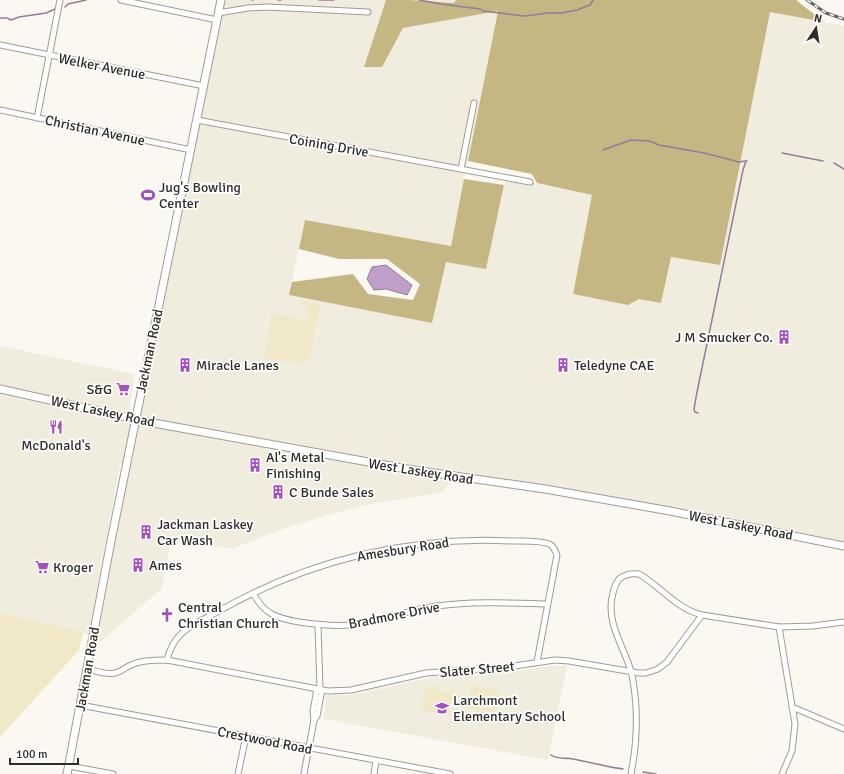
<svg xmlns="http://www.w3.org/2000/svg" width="844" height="774" font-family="Signika,sans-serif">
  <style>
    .built { fill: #f1edde }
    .green { fill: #f0e8c6 }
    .forest { fill: #c5b784 }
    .water { fill: #bf9ec9; stroke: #947c99 }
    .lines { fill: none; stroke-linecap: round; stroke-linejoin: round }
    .stream { stroke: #947c99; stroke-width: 1.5 }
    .street-casing { stroke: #9e9c95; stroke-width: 7 }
    .secondary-casing { stroke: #9e9c95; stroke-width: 9 }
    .street { stroke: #fff; stroke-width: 5 }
    .secondary { stroke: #fff; stroke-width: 7 }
    .rail-casing { stroke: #63625e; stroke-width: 3 }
    .rail { stroke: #fff; stroke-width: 1.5; stroke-dasharray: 4.5; stroke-linecap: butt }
    .labels { text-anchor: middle; stroke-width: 3.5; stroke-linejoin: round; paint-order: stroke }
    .street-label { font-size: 14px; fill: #2e2d2a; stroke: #fff }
    .poi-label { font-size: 14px; fill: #2e2d2a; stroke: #fff; text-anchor: start }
  </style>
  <rect width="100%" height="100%" fill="#faf8f0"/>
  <g class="built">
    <polygon points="221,0 500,0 451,246 305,220 289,295 432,323 446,262 486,268 506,177 592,195 573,294 639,299 661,303 670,257 719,265 770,12 844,26 844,546 685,514 456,477 441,493 364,505 294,525 231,549 171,538 162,588 91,650 126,466 120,464 89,634 0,613 0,346 135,374 127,423 134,424"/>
    <polygon points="551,666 567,666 548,760 324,719 326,696 328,695 352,695 430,678 516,671"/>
  </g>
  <g class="green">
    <polygon points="299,299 321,306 314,331 311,356 301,363 264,358 272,313 306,320 309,307 298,305"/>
    <polygon points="0,613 83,632 79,650 0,737"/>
    <path d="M431,685L438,687L441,693L445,694L449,689L454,690L449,715L421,710C423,701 423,689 431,685Z"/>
    <polygon points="472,685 500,691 496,713 467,708"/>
  </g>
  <g class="forest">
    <polygon points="386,0 409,0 454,3 456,0 796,0 824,22 770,12 720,265 671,257 661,303 639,299 628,305 573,294 592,195 537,183 532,174 468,161 498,11 403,28 382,67 364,67"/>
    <polygon points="464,179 504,185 486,269 446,262 432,323 289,295 292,282 353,274 368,294 413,300 420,284 387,259 339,259 299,249 305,220 451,246"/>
  </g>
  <polygon class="water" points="386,265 412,285 407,295 386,289 374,290 367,279 372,267"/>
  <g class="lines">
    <g class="stream">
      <polyline points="252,0 253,0"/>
      <polyline points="278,0 281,0"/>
      <polyline points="319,0 334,0"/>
      <polyline points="419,0 441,4 480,9 483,11 525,16 548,13 561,13 577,10 590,5 593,0"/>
      <polyline points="65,7 68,4 86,0"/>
      <polyline points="0,18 7,18 11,20 19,17 46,13 55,9"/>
      <polyline points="603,150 631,140 649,141 659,145 704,153 739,162 745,161"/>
      <polyline points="782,153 823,161"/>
      <polyline points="834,163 844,169"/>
      <polyline points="698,413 695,412 694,409 697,392 743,170 746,161 747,161"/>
      <path d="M551,755C558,760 565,757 573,759C590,762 606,767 623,769"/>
      <polyline points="643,772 656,774"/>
    </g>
    <defs>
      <g id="street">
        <polyline points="121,0 217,20"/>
        <polyline points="218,13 248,8 267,7 368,12"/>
        <polyline points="0,45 204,86"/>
        <polyline points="0,110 191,150"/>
        <polyline points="37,118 60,0"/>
        <polyline points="197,120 530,182"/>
        <polyline points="461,169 474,103"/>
        <path d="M253,593C264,614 276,618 299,622C319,625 340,627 360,624C386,620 411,609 437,606C474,601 511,603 547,604"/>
        <polyline points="318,625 320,689"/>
        <polyline points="779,627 795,724 792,751 782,774"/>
        <path d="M167,660C174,630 194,625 219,611C307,561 410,535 512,541C521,541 544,540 551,545C554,547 555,551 557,555L537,662"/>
        <path d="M87,669C96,671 107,675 115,673C120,672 125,668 129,666C141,660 154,660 167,660L328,691L351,690L426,673L507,667L555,660L569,661L639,673H646L658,669L667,662L702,615"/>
        <polyline points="80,705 450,774"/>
        <polyline points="792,707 844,729"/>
        <polyline points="314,720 317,716 322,690"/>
        <polyline points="69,766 113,774"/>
        <polyline points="238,774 246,736"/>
        <polyline points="304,774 314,720 313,711 317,689"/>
        <polyline points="374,774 376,761"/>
        <path d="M631,774C636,748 638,722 635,695C634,688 633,679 631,671C623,645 605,621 613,593C614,588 616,583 619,579C625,574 632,573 639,574C661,587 677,609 702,615L779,627L813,626L844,622"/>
      </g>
      <g id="secondary">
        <polyline points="0,389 148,422 407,469 545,489 670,511 844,546"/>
        <polyline points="67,774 111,541 221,0"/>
      </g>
    </defs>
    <use href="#street" class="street-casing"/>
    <use href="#secondary" class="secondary-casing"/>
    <use href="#street" class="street"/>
    <use href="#secondary" class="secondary"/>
    <defs>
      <polyline id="rail" points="807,0 826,13 844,19"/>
    </defs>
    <use href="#rail" class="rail-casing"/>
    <use href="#rail" class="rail"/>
  </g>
  <defs>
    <symbol id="stadium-bare" viewBox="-9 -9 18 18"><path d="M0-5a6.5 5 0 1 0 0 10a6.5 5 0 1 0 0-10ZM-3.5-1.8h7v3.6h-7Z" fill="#a550be" stroke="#fff" stroke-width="2.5" paint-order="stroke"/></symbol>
    <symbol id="building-bare" viewBox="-9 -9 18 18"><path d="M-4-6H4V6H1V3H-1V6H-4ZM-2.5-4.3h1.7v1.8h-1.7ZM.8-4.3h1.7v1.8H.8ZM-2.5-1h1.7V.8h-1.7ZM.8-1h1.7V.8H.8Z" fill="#a550be" stroke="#fff" stroke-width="2.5" paint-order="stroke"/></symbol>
    <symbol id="supermarket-bare" viewBox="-9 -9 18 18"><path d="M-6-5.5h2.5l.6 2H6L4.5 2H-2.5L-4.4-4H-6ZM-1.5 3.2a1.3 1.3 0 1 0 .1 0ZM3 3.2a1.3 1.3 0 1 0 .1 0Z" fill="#a550be" stroke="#fff" stroke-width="2.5" paint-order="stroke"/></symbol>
    <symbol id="restaurant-bare" viewBox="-9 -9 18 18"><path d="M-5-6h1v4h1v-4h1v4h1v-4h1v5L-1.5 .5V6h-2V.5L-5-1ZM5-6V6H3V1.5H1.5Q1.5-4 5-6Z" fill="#a550be" stroke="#fff" stroke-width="2.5" paint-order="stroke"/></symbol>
    <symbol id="church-bare" viewBox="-9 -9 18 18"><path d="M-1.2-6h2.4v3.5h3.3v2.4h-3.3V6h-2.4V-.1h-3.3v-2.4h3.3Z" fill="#a550be" stroke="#fff" stroke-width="2.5" paint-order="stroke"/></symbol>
    <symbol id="school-bare" viewBox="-9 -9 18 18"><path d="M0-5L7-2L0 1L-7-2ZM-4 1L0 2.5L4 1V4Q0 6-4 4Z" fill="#a550be" stroke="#fff" stroke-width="2.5" paint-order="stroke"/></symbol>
  </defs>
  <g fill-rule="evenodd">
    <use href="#stadium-bare" x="138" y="185" width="20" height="20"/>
    <use href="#building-bare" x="774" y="327" width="20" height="20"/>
    <use href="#building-bare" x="175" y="355" width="20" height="20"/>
    <use href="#building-bare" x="553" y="355" width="20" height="20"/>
    <use href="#supermarket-bare" x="113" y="379" width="20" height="20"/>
    <use href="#restaurant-bare" x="46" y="417" width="20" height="20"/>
    <use href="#building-bare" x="245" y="455" width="20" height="20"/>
    <use href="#building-bare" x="268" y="482" width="20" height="20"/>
    <use href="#building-bare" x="136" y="522" width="20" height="20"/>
    <use href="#building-bare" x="128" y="555" width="20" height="20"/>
    <use href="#supermarket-bare" x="32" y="557" width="20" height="20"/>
    <use href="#church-bare" x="157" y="605" width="20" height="20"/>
    <use href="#school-bare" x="432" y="698" width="20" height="20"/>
  </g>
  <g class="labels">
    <g class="street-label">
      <text transform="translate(102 66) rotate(11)" y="5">Welker Avenue</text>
      <text transform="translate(95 130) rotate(12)" y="5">Christian Avenue</text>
      <text transform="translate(329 145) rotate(10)" y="5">Coining Drive</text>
      <text transform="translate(149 351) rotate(-78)" y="5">Jackman Road</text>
      <text transform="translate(103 411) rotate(12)" y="5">West Laskey Road</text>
      <text transform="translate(421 471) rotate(9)" y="5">West Laskey Road</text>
      <text transform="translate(741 525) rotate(11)" y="5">West Laskey Road</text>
      <text transform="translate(403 549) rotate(-9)" y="5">Amesbury Road</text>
      <text transform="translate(394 615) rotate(-11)" y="5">Bradmore Drive</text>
      <text transform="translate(87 669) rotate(-80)" y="5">Jackman Road</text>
      <text transform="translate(477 669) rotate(-5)" y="5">Slater Street</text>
      <text transform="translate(265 740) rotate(11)" y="5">Crestwood Road</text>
    </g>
    <g class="poi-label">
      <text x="159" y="192">Jug's Bowling<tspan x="159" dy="16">Center</tspan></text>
      <text x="773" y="342" text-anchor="end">J M Smucker Co.</text>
      <text x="196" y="370">Miracle Lanes</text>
      <text x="574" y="370">Teledyne CAE</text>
      <text x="112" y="394" text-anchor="end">S&amp;G</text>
      <text x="56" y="450" text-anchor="middle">McDonald's</text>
      <text x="266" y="462">Al's Metal<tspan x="266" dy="16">Finishing</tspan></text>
      <text x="289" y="497">C Bunde Sales</text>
      <text x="157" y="529">Jackman Laskey<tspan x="157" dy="16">Car Wash</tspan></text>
      <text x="149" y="570">Ames</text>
      <text x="53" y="572">Kroger</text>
      <text x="178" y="612">Central<tspan x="178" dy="16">Christian Church</tspan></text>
      <text x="453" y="705">Larchmont<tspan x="453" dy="16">Elementary School</tspan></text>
    </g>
  </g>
  <g transform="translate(816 28) rotate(12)" stroke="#ffffff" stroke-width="3" paint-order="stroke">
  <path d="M0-3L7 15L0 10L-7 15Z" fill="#2e2d2a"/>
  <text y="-6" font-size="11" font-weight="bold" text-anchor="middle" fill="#2e2d2a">N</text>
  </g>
  <path d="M10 758v6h68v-6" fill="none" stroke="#2e2d2a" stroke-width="2"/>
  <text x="16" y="758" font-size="12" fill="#2e2d2a" stroke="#ffffff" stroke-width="3" paint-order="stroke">100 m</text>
</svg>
